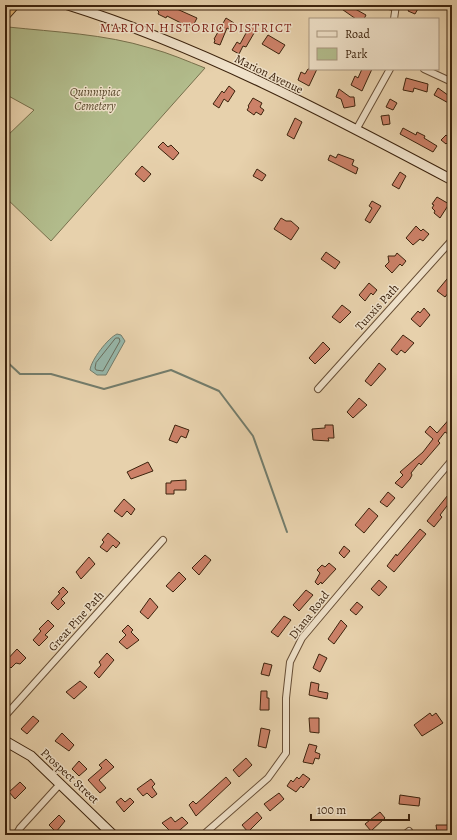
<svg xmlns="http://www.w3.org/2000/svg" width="457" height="840" font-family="Alegreya,serif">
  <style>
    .green { fill: #b2bc8c; stroke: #77704c }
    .water { fill: #97b7aa; stroke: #737c6b }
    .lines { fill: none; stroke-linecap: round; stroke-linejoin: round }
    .shore { stroke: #6a6d5c; stroke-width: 1 }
    .stream { stroke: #737c6b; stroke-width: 2 }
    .building { fill: #cc8168; stroke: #3c230d }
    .street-casing { stroke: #674e35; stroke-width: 8 }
    .secondary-casing { stroke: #3c230d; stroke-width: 11 }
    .highway-casing { stroke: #3c230d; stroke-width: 13 }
    .street { stroke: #efe1c9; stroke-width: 6 }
    .secondary { stroke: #efe1c9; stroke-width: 9 }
    .highway { stroke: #e4b876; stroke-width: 11 }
    .labels { text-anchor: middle; stroke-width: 3; stroke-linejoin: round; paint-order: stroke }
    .street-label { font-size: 12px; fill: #3c230d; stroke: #efe1c9 }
    .park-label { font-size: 12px; font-style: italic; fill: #5a492d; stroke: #efe1c9 }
    .neighbourhood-label { font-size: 13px; letter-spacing: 1px; fill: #7a1f14; stroke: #efe1c9 }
  </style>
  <rect width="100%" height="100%" fill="#e7d1ac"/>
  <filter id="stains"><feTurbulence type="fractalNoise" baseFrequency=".005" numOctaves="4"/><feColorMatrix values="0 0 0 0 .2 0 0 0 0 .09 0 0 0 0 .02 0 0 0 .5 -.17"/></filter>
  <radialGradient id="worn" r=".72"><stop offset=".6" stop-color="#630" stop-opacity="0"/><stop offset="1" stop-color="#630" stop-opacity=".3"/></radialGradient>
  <path class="green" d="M8,27C55,32 105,34 150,48C169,53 187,61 205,68L51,241L5,197V138L34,110L5,94V34Z"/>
  <path class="water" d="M117,334L121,335L125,341L106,375H97L90,370C91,360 108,338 117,334Z"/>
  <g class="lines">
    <polygon class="shore" points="116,338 119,338 120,341 103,371 96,370 95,368 96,363"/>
    <polyline class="stream" points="5,360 20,374 51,374 104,389 171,370 219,391 253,436 287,532"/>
  </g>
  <g class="building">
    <polygon points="158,5 168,5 197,18 192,28 180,25 181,23 167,16 166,18 158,14 159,12 156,9"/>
    <polygon points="336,5 348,5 366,15 364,19 356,19"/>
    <polygon points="411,5 419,7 415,14 408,11"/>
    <polygon points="226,18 234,23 231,30 227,28 220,45 214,43 215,40 214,39"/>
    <polygon points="251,24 257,28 246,47 243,46 239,54 232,50 237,42 240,44"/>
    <polygon points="268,35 285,45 279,54 262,44"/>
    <polygon points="308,69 317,69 309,86 298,80 301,72 305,74"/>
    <polygon points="362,69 372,69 362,91 351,85 355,76 358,78"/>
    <polygon points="406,78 428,84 427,92 414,88 413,92 403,90"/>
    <polygon points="229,86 235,91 228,102 224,99 219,108 213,104 222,91 224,93"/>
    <polygon points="438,88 452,98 452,105 434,95"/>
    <polygon points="339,89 350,97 354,97 355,106 344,108 341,99 336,97"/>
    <polygon points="253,98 262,103 260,107 264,110 261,115 256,112 254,115 247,110 249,107 248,106"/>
    <polygon points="390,99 397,103 393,110 386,107"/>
    <polygon points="389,115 390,124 383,125 381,116"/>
    <polygon points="295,118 302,122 294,139 287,135"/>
    <polygon points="403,128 416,135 417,132 425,136 424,138 437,146 433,152 400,134"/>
    <polygon points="446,135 451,139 446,144 441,140"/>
    <polygon points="163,142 168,147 171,145 179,153 173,160 158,147"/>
    <polygon points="338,154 354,160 352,165 358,168 356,174 328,160 330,155 336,158"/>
    <polygon points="142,166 151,174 144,182 135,174"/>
    <polygon points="257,169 266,175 262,181 253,176"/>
    <polygon points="400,172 406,176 399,189 392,185"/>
    <polygon points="437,197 449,204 440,218 434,213 435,211 432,208 434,205 432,204"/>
    <polygon points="372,201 381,206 370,223 365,220 372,208 369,206"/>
    <polygon points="281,218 286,221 291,221 299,228 291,240 274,229"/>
    <polygon points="416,226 421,231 423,229 429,234 423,241 420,239 413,245 406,238"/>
    <polygon points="326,252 340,262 335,269 321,259"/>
    <polygon points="397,253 406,261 402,266 400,264 392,273 385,266 389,262 388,256 395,256"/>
    <polygon points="452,273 452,294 449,292 445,297 437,291"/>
    <polygon points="369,283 377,290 373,295 371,293 365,301 359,295"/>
    <polygon points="342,305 351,312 340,323 332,317"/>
    <polygon points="424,308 430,315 420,327 411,319 418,311 420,313"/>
    <polygon points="403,335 414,343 405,353 401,350 397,355 391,350"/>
    <polygon points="323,342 330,349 315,364 309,358"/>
    <polygon points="379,363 386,369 371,386 365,381"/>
    <polygon points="359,398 367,405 353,418 347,412"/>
    <polygon points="452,416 452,429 448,434 445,432 438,441 440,443 421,465 419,463 411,473 412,475 410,479 402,488 395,483 403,475 400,472 423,452 433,439 425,432 430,426 437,433"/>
    <polygon points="175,425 189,430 186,438 181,436 177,443 169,440"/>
    <polygon points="325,425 333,425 334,438 328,438 329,441 313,440 312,429 325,428"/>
    <polygon points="148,462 153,471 131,479 127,472"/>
    <polygon points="186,480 186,490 174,490 174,494 166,494 166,483 171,483 171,481"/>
    <polygon points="452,490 452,503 450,502 440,515 442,517 434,527 427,521"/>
    <polygon points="388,492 395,498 387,507 380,502"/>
    <polygon points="124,499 135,509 131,515 127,511 122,517 114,511"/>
    <polygon points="369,508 378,516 364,533 355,525"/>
    <polygon points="420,529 426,534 394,572 387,566 396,554 397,556"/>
    <polygon points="108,533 120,543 116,548 113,545 107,552 100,547 104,542 102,540"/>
    <polygon points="344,546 350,551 344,558 339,553"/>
    <polygon points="205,555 211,560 199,575 192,568"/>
    <polygon points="89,557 95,564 81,579 76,572"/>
    <polygon points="329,563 336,569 322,584 321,582 318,585 315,582 320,573 317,570 322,565 325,567"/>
    <polygon points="179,572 186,579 173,592 166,586"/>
    <polygon points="379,580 387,587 379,596 371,589"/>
    <polygon points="63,587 68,592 61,599 65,603 58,610 51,603 60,593 58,592"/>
    <polygon points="306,590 313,595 299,611 293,605"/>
    <polygon points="150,598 158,607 148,619 140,612"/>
    <polygon points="357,602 363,607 356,615 350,610"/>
    <polygon points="284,616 291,620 278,637 271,632"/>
    <polygon points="48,620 54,626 45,635 48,637 39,646 33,640 41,631 39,629"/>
    <polygon points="341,620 347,626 334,644 328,639"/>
    <polygon points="128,625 133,630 131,632 139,640 127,649 119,642 126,635 122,631"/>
    <polygon points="17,649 26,658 20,664 16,663 11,668 5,662"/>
    <polygon points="107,653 114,660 99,678 94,673 101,665 99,662"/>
    <polygon points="319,654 327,658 320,672 313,668"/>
    <polygon points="264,663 272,665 269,676 261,674"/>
    <polygon points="80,681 87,687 74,699 66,692"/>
    <polygon points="311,682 319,684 318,691 328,693 327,699 309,695"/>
    <polygon points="261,691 267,691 267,698 269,698 269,710 260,710"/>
    <polygon points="430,713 432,716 436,713 443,723 422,736 414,725"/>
    <polygon points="33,716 39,721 27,734 21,729"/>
    <polygon points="309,718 319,718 319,733 310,732"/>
    <polygon points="261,728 270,730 266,748 258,746"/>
    <polygon points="62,733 74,745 69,751 55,741"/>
    <polygon points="309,744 317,746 315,752 320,754 319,759 315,758 313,764 303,762"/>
    <polygon points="246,758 252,765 239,777 233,770"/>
    <polygon points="106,759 114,767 99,780 106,788 100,793 88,780 102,768 99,765"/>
    <polygon points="79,761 87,769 79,776 72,769"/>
    <polygon points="303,774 310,779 303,788 301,786 296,792 287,786 291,780 293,782 297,777 299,779"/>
    <polygon points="226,777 231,783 196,816 189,805 193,801 196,804"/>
    <polygon points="151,779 155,784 152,787 157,794 152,798 147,793 143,796 137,789"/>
    <polygon points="20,782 26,788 15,799 9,792"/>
    <polygon points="279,793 284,799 270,811 264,804"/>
    <polygon points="400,795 420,798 419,806 399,804"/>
    <polygon points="121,798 125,802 130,798 134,802 124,812 116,802"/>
    <polygon points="257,812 262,818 248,832 242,825"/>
    <polygon points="380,812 385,818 371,831 365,824"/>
    <polygon points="59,815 65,821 56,832 49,825"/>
    <polygon points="171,817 175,822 182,817 188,823 174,835 162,823"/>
    <polygon points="436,825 448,825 448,835 440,835 440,832 437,832"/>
  </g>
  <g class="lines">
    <defs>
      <g id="street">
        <polyline points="385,5 394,7"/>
        <polyline points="91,12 96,5"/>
        <polyline points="394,19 396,5"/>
        <polyline points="424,69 452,82"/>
        <polyline points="356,130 390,69"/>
        <polyline points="318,389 452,240"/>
        <polyline points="5,716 163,540"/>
        <polyline points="16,835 20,828 60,784"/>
        <polyline points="203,835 268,778 286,753 286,698 290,662 302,638 452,460"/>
        <polyline points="404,835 409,831"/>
      </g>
      <g id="secondary">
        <path d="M68,5C202,47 328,114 452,180"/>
        <polyline points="5,741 31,756 113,835"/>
      </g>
      <polyline id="highway" points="5,14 13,5"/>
    </defs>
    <use href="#street" class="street-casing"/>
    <use href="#secondary" class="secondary-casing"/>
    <use href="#highway" class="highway-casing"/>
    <use href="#street" class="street"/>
    <use href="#secondary" class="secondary"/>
    <use href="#highway" class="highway"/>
  </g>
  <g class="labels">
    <g class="street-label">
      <text transform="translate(269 74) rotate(26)" y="4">Marion Avenue</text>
      <text transform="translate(377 307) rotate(-48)" y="4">Tunxis Path</text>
      <text transform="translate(309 615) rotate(-52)" y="4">Diana Road</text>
      <text transform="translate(76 621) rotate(-48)" y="4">Great Pine Path</text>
      <text transform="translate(70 776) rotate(43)" y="4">Prospect Street</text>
    </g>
    <g class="park-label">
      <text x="95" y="96">Quinnipiac<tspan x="95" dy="14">Cemetery</tspan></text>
    </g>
    <g class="neighbourhood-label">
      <text x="196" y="32">MARION HISTORIC DISTRICT</text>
    </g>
  </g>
  <rect width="457" height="840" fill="none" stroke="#e7d1ac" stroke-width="20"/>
  <rect x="6" y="6" width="445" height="828" fill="none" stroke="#3c230d" stroke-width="2"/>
  <rect x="10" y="10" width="437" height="820" fill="none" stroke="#3c230d"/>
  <rect x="309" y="18" width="130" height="52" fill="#efe1c9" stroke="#a7957e"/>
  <rect x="317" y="31" width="20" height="6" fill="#efe1c9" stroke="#a7957e"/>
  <text x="345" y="38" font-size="12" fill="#3c230d">Road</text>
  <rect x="317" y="48" width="20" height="12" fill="#b2bc8c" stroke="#a7957e"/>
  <text x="345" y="58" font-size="12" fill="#3c230d">Park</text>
  <path d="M311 814v6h98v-6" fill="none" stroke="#3c230d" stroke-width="2"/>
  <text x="317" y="814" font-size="12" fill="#3c230d" stroke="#efe1c9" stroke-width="3" paint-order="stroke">100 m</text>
  <rect width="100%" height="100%" filter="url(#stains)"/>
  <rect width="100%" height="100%" fill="url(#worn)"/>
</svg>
